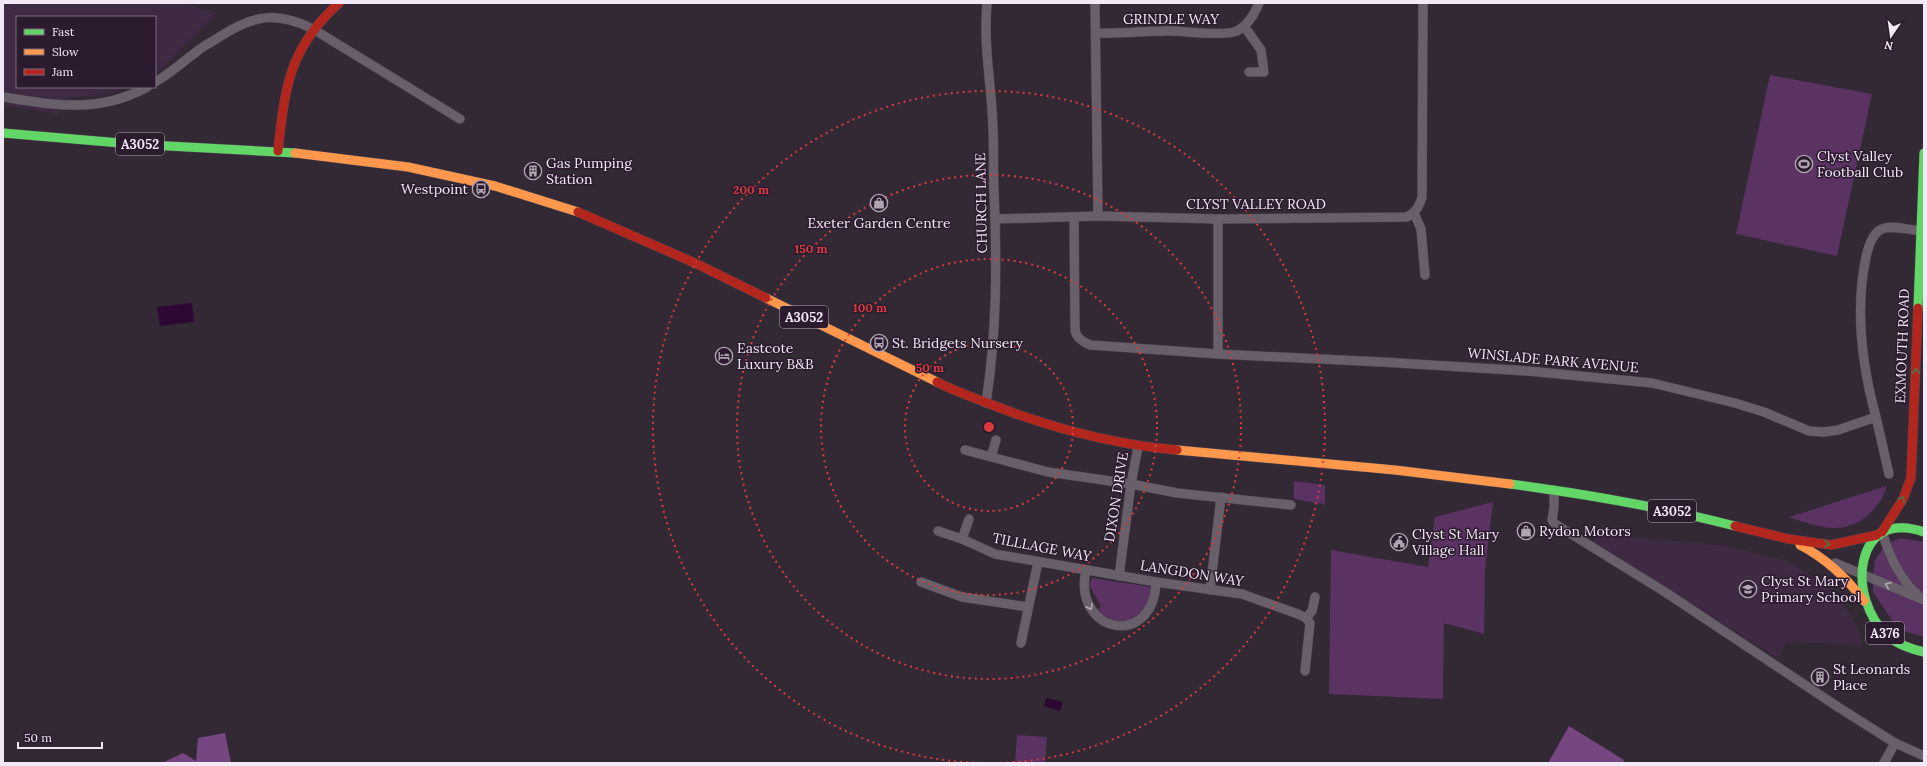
<svg xmlns="http://www.w3.org/2000/svg" width="1927" height="766" font-family="Lora,serif">
  <style>
    .built { fill: #3e2a43 }
    .green { fill: #5a3362 }
    .forest { fill: #75467f }
    .water { fill: #2d0833 }
    .lines { fill: none; stroke-linecap: round; stroke-linejoin: round }
    .street-casing { stroke: #4c454f; stroke-width: 10 }
    .fast-casing { stroke: #4c454f; stroke-width: 10 }
    .slow-casing { stroke: #4c454f; stroke-width: 10 }
    .jam-casing { stroke: #4c454f; stroke-width: 10 }
    .street { stroke: #685f6a; stroke-width: 9 }
    .fast { stroke: #63d668; stroke-width: 9 }
    .slow { stroke: #ff974d; stroke-width: 9 }
    .jam { stroke: #b3261e; stroke-width: 9 }
    .oneway { stroke: #48784c }
    .oneway2 { stroke: #b4aab7 }
    .ring { fill: none; stroke: #d93b3d; stroke-width: 2; stroke-dasharray: 2 4 }
    .labels { text-anchor: middle; stroke-width: 3; stroke-linejoin: round; paint-order: stroke }
    .shield { fill: #2c1b2f; stroke: #b7aaba; stroke-width: 1 }
    .shield-label { font-size: 13px; font-weight: bold; fill: #f3e8f6 }
    .street-label { font-size: 14px; fill: #f3e8f6; stroke: #2c1b2f }
    .poi-label { font-size: 14px; fill: #f3e8f6; stroke: #2c1b2f; text-anchor: start }
    .centre { fill: #d93b3d; stroke: #2c1b2f; stroke-width: 2 }
    .ring-label { font-size: 12px; text-anchor: middle; font-weight: bold; fill: #d93b3d; stroke: #2c1b2f; stroke-width: 3; stroke-linejoin: round; paint-order: stroke }
  </style>
  <rect width="100%" height="100%" fill="#322935"/>
  <g class="built">
    <polygon points="3,3 182,3 217,13 160,70 155,72 155,17 17,17 17,87 124,87 108,94 66,98 57,114 3,105"/>
    <polygon points="1598,534 1727,546 1786,561 1814,577 1839,598 1857,626 1862,646 1850,644 1787,642 1777,658 1593,541"/>
  </g>
  <g class="green">
    <polygon points="1770,75 1872,94 1837,256 1736,234"/>
    <polygon points="1294,481 1325,485 1325,506 1323,504 1294,499"/>
    <path d="M1887,486C1880,508 1861,528 1835,528C1819,528 1804,522 1789,517Z"/>
    <polygon points="1493,502 1485,569 1484,634 1444,623 1443,699 1329,694 1331,550 1428,567 1435,517"/>
    <polygon points="1901,538 1924,542 1924,637 1898,629 1873,592 1873,575 1875,560 1886,544"/>
    <path d="M1092,578L1151,587C1152,594 1149,599 1146,605C1135,627 1114,624 1096,611L1101,606L1089,585Z"/>
    <polygon points="1017,735 1047,737 1045,763 1015,763"/>
  </g>
  <g class="forest">
    <polygon points="1569,726 1624,760 1623,763 1548,763"/>
    <polygon points="225,733 231,763 162,763 183,753 196,761 198,738"/>
  </g>
  <g class="water">
    <polygon points="192,303 194,322 160,326 157,307"/>
    <polygon points="1046,698 1063,702 1060,711 1044,706"/>
  </g>
  <g class="lines">
    <defs>
      <g id="street">
        <polyline points="1095,3 1098,216"/>
        <polyline points="1244,26 1261,50 1264,72 1249,72"/>
        <path d="M1096,33C1120,34 1145,31 1169,31C1187,31 1218,36 1234,32C1247,28 1254,15 1259,3"/>
        <path d="M155,82C170,74 181,63 195,53C203,46 212,42 221,36C254,15 276,11 313,29L460,119"/>
        <path d="M3,97C55,105 98,114 147,87"/>
        <polyline points="1414,213 1421,229 1425,275"/>
        <path d="M1074,218L1075,330C1076,338 1083,342 1090,345L1218,354L1382,362L1528,371L1652,383L1735,403L1764,412L1809,431L1824,432L1838,430L1876,417C1862,366 1855,309 1866,257C1868,248 1872,233 1882,229C1893,224 1911,231 1924,231"/>
        <path d="M996,219L1098,216L1218,219L1407,217C1416,212 1419,207 1422,197L1423,3"/>
        <polyline points="1218,354 1218,219"/>
        <path d="M986,403C997,332 997,262 994,191C993,171 994,150 993,130C992,86 983,48 987,3"/>
        <polyline points="1876,417 1889,474"/>
        <polyline points="965,450 1048,472 1131,484 1177,493 1291,505"/>
        <polyline points="991,457 996,440"/>
        <polyline points="1554,490 1554,507 1552,520 1555,524 1665,592 1838,707 1895,743 1924,756"/>
        <polyline points="938,531 962,539 969,519"/>
        <path d="M1882,532C1889,555 1900,580 1919,596"/>
        <polyline points="962,539 995,554 1156,582 1242,594 1298,614 1306,618 1310,623 1305,671"/>
        <polyline points="1835,563 1924,600"/>
        <path d="M1086,570C1072,633 1153,650 1156,582"/>
        <polyline points="1119,576 1131,484 1138,447"/>
        <polyline points="921,582 962,597 1028,607"/>
        <polyline points="1210,590 1221,497"/>
        <polyline points="1306,618 1312,611 1315,597"/>
        <polyline points="1021,643 1038,562"/>
        <polyline points="1884,763 1895,743"/>
      </g>
      <g id="fast">
        <polyline points="3,133 132,144 295,153"/>
        <polyline points="1918,308 1924,153"/>
        <path d="M1510,484C1586,494 1661,507 1735,526"/>
        <path d="M1924,532C1853,507 1846,599 1888,636C1898,645 1911,649 1924,652"/>
      </g>
      <g id="slow">
        <polyline points="295,153 408,167 495,186 578,212"/>
        <polyline points="766,298 937,382"/>
        <polyline points="1177,450 1395,470 1510,484"/>
        <path d="M1800,545C1827,559 1846,577 1864,601"/>
      </g>
      <g id="jam">
        <path d="M278,151C285,87 289,48 339,3"/>
        <polyline points="578,212 695,263 766,298"/>
        <path d="M937,382C952,390 969,396 985,402C1047,427 1110,444 1177,450"/>
        <polyline points="1735,526 1789,539 1831,545 1877,535"/>
        <polyline points="1882,532 1903,499 1911,478 1918,308"/>
      </g>
    </defs>
    <use href="#street" class="street-casing"/>
    <use href="#fast" class="fast-casing"/>
    <use href="#slow" class="slow-casing"/>
    <use href="#jam" class="jam-casing"/>
    <use href="#street" class="street"/>
    <use href="#fast" class="fast"/>
    <use href="#slow" class="slow"/>
    <use href="#jam" class="jam"/>
  </g>
  <defs><path id="oneway-chevron" d="M-2-3.5L2.5 0L-2 3.5" fill="none" stroke-width="1.6" stroke-linecap="round" stroke-linejoin="round"/></defs>
  <g class="oneway">
    <use href="#oneway-chevron" transform="translate(1916 371) rotate(-88)"/>
    <use href="#oneway-chevron" transform="translate(1902 499) rotate(-62)"/>
    <use href="#oneway-chevron" transform="translate(1827 544) rotate(5)"/>
  </g>
  <g class="oneway2">
    <use href="#oneway-chevron" transform="translate(1888 585) rotate(-158)"/>
    <use href="#oneway-chevron" transform="translate(1090 607) rotate(61)"/>
  </g>
  <g class="ring">
    <circle cx="989" cy="427" r="84"/>
    <circle cx="989" cy="427" r="168"/>
    <circle cx="989" cy="427" r="252"/>
    <path d="M986 763A336 336 0 1 1 992 763"/>
  </g>
  <defs>
    <symbol id="stadium-ring" viewBox="-11 -11 22 22"><circle r="9.5" fill="#2c1b2f" stroke="#afa5b2" stroke-width="1.5"/><path d="M0-5a6.5 5 0 1 0 0 10a6.5 5 0 1 0 0-10ZM-3.5-1.8h7v3.6h-7Z" fill="#afa5b2"/></symbol>
    <symbol id="building-ring" viewBox="-11 -11 22 22"><circle r="9.5" fill="#2c1b2f" stroke="#afa5b2" stroke-width="1.5"/><path d="M-4-6H4V6H1V3H-1V6H-4ZM-2.5-4.3h1.7v1.8h-1.7ZM.8-4.3h1.7v1.8H.8ZM-2.5-1h1.7V.8h-1.7ZM.8-1h1.7V.8H.8Z" fill="#afa5b2"/></symbol>
    <symbol id="bus-ring" viewBox="-11 -11 22 22"><circle r="9.5" fill="#2c1b2f" stroke="#afa5b2" stroke-width="1.5"/><path d="M-5-6H5V4H4V6H2V4H-2V6H-4V4H-5ZM-3.5-4V0h7V-4ZM-3.5 1.2v1.5H-2V1.2ZM2 1.2v1.5H3.5V1.2Z" fill="#afa5b2"/></symbol>
    <symbol id="shop-ring" viewBox="-11 -11 22 22"><circle r="9.5" fill="#2c1b2f" stroke="#afa5b2" stroke-width="1.5"/><path d="M-5-2.5h2.3a2.7 3.5 0 0 1 5.4 0H5L5.5 6h-11ZM-1.5-2.5h3a1.5 2.3 0 0 0-3 0Z" fill="#afa5b2"/></symbol>
    <symbol id="hotel-ring" viewBox="-11 -11 22 22"><circle r="9.5" fill="#2c1b2f" stroke="#afa5b2" stroke-width="1.5"/><path d="M-6-4.5h1.5V1H6V5H4.5V3h-9V5H-6ZM-4 0a1.8 1.8 0 1 1 3.6 0ZM.5 0V-2.5h3Q6-2.5 6 0Z" fill="#afa5b2"/></symbol>
    <symbol id="civic-ring" viewBox="-11 -11 22 22"><circle r="9.5" fill="#2c1b2f" stroke="#afa5b2" stroke-width="1.5"/><path d="M-.6-6.5H3V-4.5H.6V-3L4-1V1h2V6H-6V1h2V-1L-.6-3ZM-1.2 2.5V6h2.4V2.5Z" fill="#afa5b2"/></symbol>
    <symbol id="school-ring" viewBox="-11 -11 22 22"><circle r="9.5" fill="#2c1b2f" stroke="#afa5b2" stroke-width="1.5"/><path d="M0-5L7-2L0 1L-7-2ZM-4 1L0 2.5L4 1V4Q0 6-4 4Z" fill="#afa5b2"/></symbol>
  </defs>
  <g fill-rule="evenodd">
    <use href="#stadium-ring" x="1794" y="154" width="20" height="20"/>
    <use href="#building-ring" x="523" y="161" width="20" height="20"/>
    <use href="#bus-ring" x="471" y="179" width="20" height="20"/>
    <use href="#shop-ring" x="869" y="193" width="20" height="20"/>
    <use href="#bus-ring" x="869" y="333" width="20" height="20"/>
    <use href="#hotel-ring" x="714" y="346" width="20" height="20"/>
    <use href="#shop-ring" x="1516" y="521" width="20" height="20"/>
    <use href="#civic-ring" x="1389" y="532" width="20" height="20"/>
    <use href="#school-ring" x="1738" y="579" width="20" height="20"/>
    <use href="#building-ring" x="1810" y="667" width="20" height="20"/>
  </g>
  <g class="labels">
    <g class="shield">
      <rect x="116" y="133" width="48" height="22" rx="3"/>
      <rect x="780" y="306" width="48" height="22" rx="3"/>
      <rect x="1648" y="500" width="48" height="22" rx="3"/>
      <rect x="1866" y="622" width="38" height="22" rx="3"/>
    </g>
    <g class="shield-label">
      <text x="140" y="149">A3052</text>
      <text x="804" y="322">A3052</text>
      <text x="1672" y="516">A3052</text>
      <text x="1885" y="638">A376</text>
    </g>
    <g class="street-label">
      <text x="1171" y="24">GRINDLE WAY</text>
      <text transform="translate(981 203) rotate(-91)" y="5">CHURCH LANE</text>
      <text x="1256" y="209">CLYST VALLEY ROAD</text>
      <text transform="translate(1902 346) rotate(-88)" y="5">EXMOUTH ROAD</text>
      <text transform="translate(1553 360) rotate(5)" y="5">WINSLADE PARK AVENUE</text>
      <text transform="translate(1116 497) rotate(-81)" y="5">DIXON DRIVE</text>
      <text transform="translate(1042 547) rotate(11)" y="5">TILLLAGE WAY</text>
      <text transform="translate(1192 573) rotate(9)" y="5">LANGDON WAY</text>
    </g>
    <g class="poi-label">
      <text x="1817" y="161">Clyst Valley<tspan x="1817" dy="16">Football Club</tspan></text>
      <text x="546" y="168">Gas Pumping<tspan x="546" dy="16">Station</tspan></text>
      <text x="468" y="194" text-anchor="end">Westpoint</text>
      <text x="879" y="228" text-anchor="middle">Exeter Garden Centre</text>
      <text x="892" y="348">St. Bridgets Nursery</text>
      <text x="737" y="353">Eastcote<tspan x="737" dy="16">Luxury B&amp;B</tspan></text>
      <text x="1539" y="536">Rydon Motors</text>
      <text x="1412" y="539">Clyst St Mary<tspan x="1412" dy="16">Village Hall</tspan></text>
      <text x="1761" y="586">Clyst St Mary<tspan x="1761" dy="16">Primary School</tspan></text>
      <text x="1833" y="674">St Leonards<tspan x="1833" dy="16">Place</tspan></text>
    </g>
  </g>
  <circle cx="989" cy="427" r="6" class="centre"/>
  <g class="ring-label">
    <text x="751" y="194">200 m</text>
    <text x="811" y="253">150 m</text>
    <text x="870" y="312">100 m</text>
    <text x="930" y="372">50 m</text>
  </g>
  <rect width="1927" height="766" fill="none" stroke="#f3e8f6" stroke-width="8"/>
  <rect x="16" y="16" width="140" height="72" fill="#2c1b2f" stroke="#7c6d7f"/>
  <rect x="24" y="29" width="20" height="6" fill="#63d668" stroke="#7c6d7f"/>
  <text x="52" y="36" font-size="12" fill="#f3e8f6">Fast</text>
  <rect x="24" y="49" width="20" height="6" fill="#ff974d" stroke="#7c6d7f"/>
  <text x="52" y="56" font-size="12" fill="#f3e8f6">Slow</text>
  <rect x="24" y="69" width="20" height="6" fill="#b3261e" stroke="#7c6d7f"/>
  <text x="52" y="76" font-size="12" fill="#f3e8f6">Jam</text>
  <g transform="translate(1891 36) rotate(193)" stroke="#2c1b2f" stroke-width="3" paint-order="stroke">
  <path d="M0-3L7 15L0 10L-7 15Z" fill="#f3e8f6"/>
  <text y="-6" font-size="11" font-weight="bold" text-anchor="middle" fill="#f3e8f6">N</text>
  </g>
  <path d="M18 742v6h84v-6" fill="none" stroke="#f3e8f6" stroke-width="2"/>
  <text x="24" y="742" font-size="12" fill="#f3e8f6" stroke="#2c1b2f" stroke-width="3" paint-order="stroke">50 m</text>
</svg>
